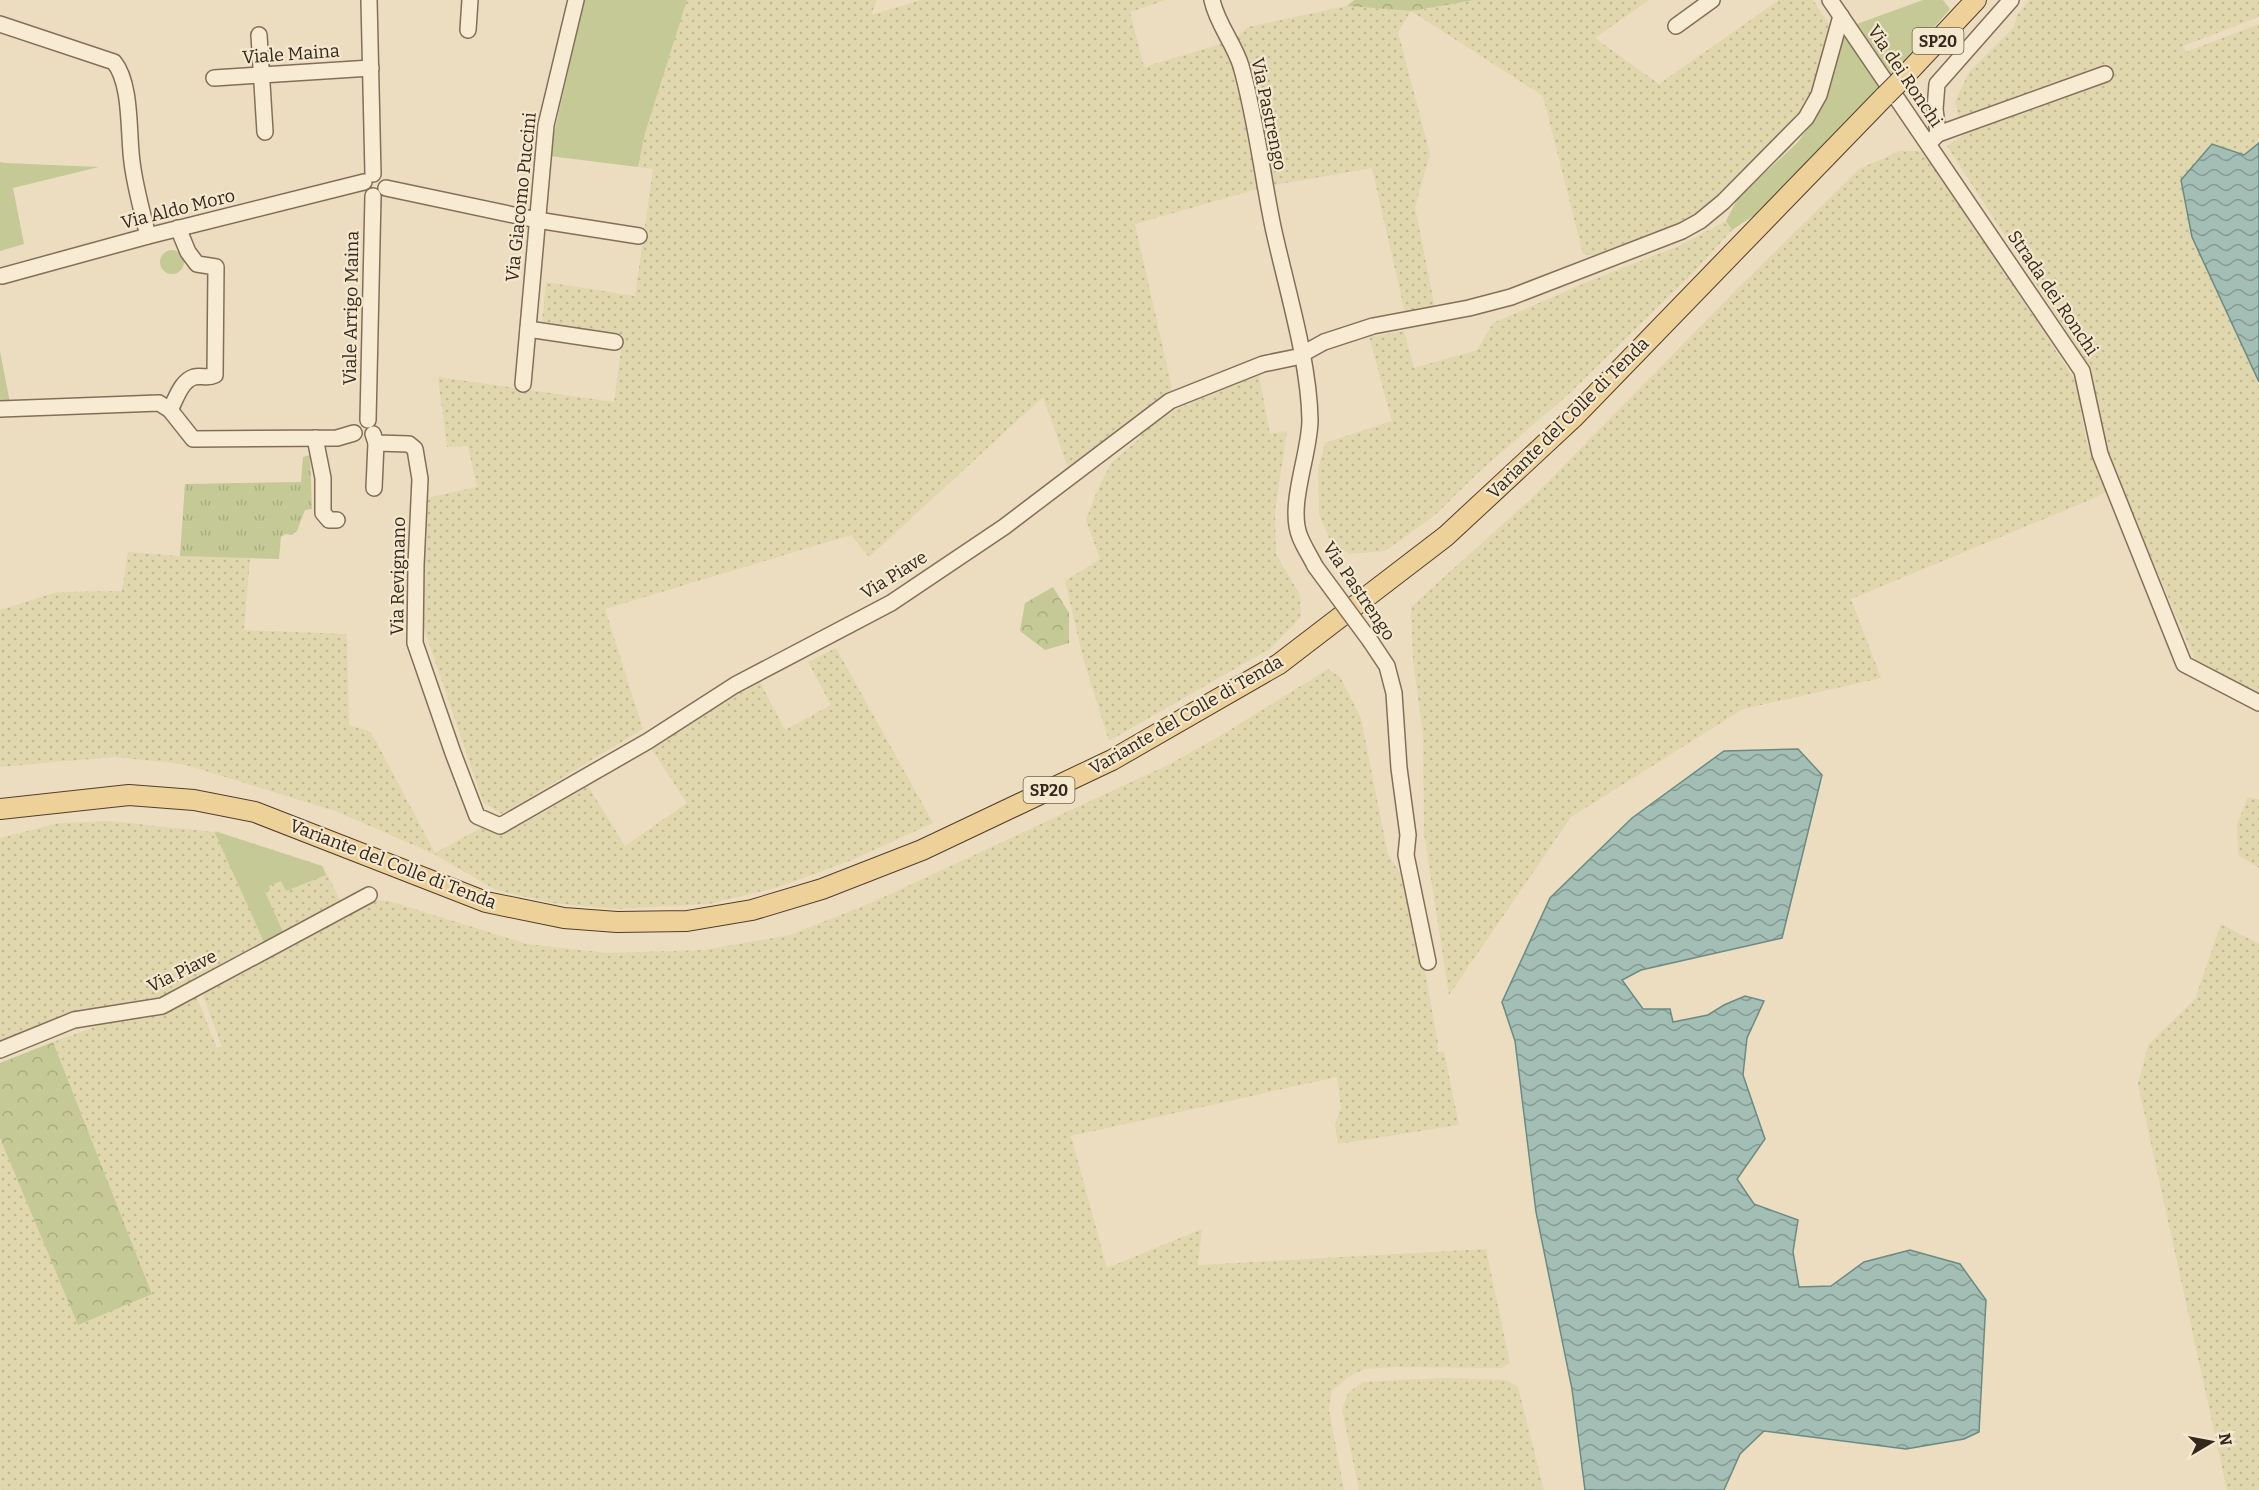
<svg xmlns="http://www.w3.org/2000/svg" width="2259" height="1490" font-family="Bitter,serif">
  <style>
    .farmland { fill: url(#farmland-dots) }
    .grass { fill: #c4c995 }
    .forest { fill: url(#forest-crowns) }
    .park { fill: url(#park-tufts) }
    .water { fill: url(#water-waves); stroke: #6a8b82; stroke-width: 1.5 }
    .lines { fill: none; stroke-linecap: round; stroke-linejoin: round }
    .minor-casing { stroke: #846e59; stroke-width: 18 }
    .major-casing { stroke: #513d2d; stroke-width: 22 }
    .minor { stroke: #f7ebd3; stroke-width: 15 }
    .major { stroke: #eed198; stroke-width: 20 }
    .minor-bridge-casing { stroke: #846e59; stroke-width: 18; stroke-linecap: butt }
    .major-bridge-casing { stroke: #513d2d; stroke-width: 22; stroke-linecap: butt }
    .minor-bridge { stroke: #f7ebd3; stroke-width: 15 }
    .major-bridge { stroke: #eed198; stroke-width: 20 }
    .labels { text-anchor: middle; stroke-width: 4.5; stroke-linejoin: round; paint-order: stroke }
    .shield { fill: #f4e8cf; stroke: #6e6152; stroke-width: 1.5 }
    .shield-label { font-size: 16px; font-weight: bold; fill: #34271d }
    .street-label { font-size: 18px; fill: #34271d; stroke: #f4e8cf }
  </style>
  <defs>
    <pattern id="farmland-dots" width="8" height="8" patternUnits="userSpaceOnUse" patternTransform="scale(1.5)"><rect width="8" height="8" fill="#e1d7ae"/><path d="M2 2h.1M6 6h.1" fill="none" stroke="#c2b995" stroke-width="1.8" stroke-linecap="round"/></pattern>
    <pattern id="forest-crowns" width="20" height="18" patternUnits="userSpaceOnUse" patternTransform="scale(1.5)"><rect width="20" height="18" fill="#c4c995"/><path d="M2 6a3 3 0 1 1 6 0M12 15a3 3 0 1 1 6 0" fill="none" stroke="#a9ad80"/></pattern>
    <pattern id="park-tufts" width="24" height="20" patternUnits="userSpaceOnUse" patternTransform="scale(1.5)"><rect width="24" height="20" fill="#c4c995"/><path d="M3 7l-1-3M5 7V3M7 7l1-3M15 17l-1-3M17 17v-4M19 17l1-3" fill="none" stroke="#a9ad80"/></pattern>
    <pattern id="water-waves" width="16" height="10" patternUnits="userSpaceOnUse" patternTransform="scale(1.5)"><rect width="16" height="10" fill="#a3beb5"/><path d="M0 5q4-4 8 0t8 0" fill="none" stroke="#869a93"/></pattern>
  </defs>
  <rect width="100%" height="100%" fill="#ecddc0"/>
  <g class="farmland">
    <polygon points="687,0 877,0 871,15 921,0 1166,0 1130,12 1144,67 1224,43 1234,58 1261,188 1135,224 1172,388 1165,401 1069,471 1043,397 869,557 851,535 605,609 643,729 502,814 483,802 422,623 426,498 477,487 468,446 447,447 438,377 614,402 623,335 542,324 546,282 635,296 653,169 638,167 645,133"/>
    <polygon points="1474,0 1649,0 1595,38 1659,84 1779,0 1813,0 1831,27 1813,92 1801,113 1698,218 1602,257 1583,254 1543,96 1411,11 1398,32 1430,154 1415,207 1435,308 1405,313 1372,168 1269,186 1234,40 1248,27 1347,6 1412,11"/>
    <polygon points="2029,0 2259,0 2259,17 2183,46 2186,52 2259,24 2259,696 2197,664 2121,487 2106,444 2089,366 1947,146 1963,135 1955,102 1969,72 2014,27 2017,15"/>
    <polygon points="1900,151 1927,151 2076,382 2086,440 2107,491 2097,497 1851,599 1881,678 1743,709 1571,817 1449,995 1424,833 1423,734 1413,661 1411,607 1534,496 1738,288 1859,169"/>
    <polygon points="1726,221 1732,230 1694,272 1571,392 1480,471 1435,515 1385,551 1350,554 1332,545 1319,514 1318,469 1325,443 1392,421 1369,337 1404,331 1414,368 1477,350 1493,323 1592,280 1681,245"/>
    <polygon points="1259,375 1270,434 1287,431 1275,511 1276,554 1300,595 1301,617 1271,648 1109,741 1083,658 1065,581 1100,559 1086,520 1095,496 1111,463 1139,439 1143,431 1179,408"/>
    <polygon points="128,552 180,556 250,558 244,630 347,634 349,725 371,732 435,853 481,828 518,827 588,786 625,846 687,803 651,748 759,680 785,730 831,705 808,662 836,648 933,823 852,860 776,888 709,904 618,909 552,903 496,890 434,854 338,812 190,766 173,763 114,757 0,767 0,610 57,592 122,591"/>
    <polygon points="1328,669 1340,677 1361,718 1388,855 1410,888 1438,1043 1437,1052 1444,1052 1459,1125 1338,1144 1335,1124 1341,1108 1337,1077 1071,1136 1107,1268 1202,1229 1198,1265 1486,1249 1510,1363 1501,1368 1396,1367 1364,1369 1347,1378 1331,1392 1329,1409 1344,1490 0,1490 0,1138 78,1324 152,1293 53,1042 105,1023 106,1019 195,993 217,1048 222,1047 201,990 282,948 294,946 372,900 389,901 527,944 608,953 704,950 790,935 873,902 1170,764 1220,736"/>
    <polygon points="2248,797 2259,799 2259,868 2238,855 2237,824"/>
    <polygon points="109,821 213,832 216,831 323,866 343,906 174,993 0,1046 0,838 59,823"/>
    <polygon points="2221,924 2259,944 2259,1490 2227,1490 2138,1084 2148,1045 2195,999"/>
    <polygon points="1442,1378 1506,1380 1518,1387 1544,1490 1359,1490 1342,1410 1348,1393 1363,1382"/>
  </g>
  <g class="grass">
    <polygon points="584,0 687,0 645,133 638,167 549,156"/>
    <polygon points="1923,0 1943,0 1950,9 1892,75 1857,24"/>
    <polygon points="1841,34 1850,35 1882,83 1756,214 1732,230 1726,221 1738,198 1798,142 1820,111 1832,74"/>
    <polygon points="0,162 5,163 99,167 13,188 24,244 0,251"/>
    <circle cx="172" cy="262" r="12"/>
    <polygon points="0,351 10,403 0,403"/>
    <polygon points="217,832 322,866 326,875 286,891 281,881 269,886 270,890 265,892 284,934 265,944 215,833"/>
  </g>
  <g class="forest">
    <polygon points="1354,0 1474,0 1412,11 1347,6"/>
    <polygon points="1053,587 1069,613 1069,643 1045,650 1020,631 1025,603"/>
    <polygon points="53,1042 152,1294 78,1325 0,1138 0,1063"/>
  </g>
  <polygon class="park" points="310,455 312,509 305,510 297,531 292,535 286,534 281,537 279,559 180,556 185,484 301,482 303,457"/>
  <g class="water">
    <polygon points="2259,143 2259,382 2192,237 2181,180 2212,144 2244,155"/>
    <polygon points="1798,749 1822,775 1782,938 1641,970 1622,980 1643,1009 1670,1009 1673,1022 1708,1015 1724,1005 1745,996 1764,1001 1747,1038 1743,1075 1765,1139 1737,1179 1754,1204 1798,1220 1793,1252 1799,1287 1831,1286 1864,1262 1910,1250 1960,1264 1986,1300 1979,1432 1964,1439 1906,1449 1764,1431 1740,1454 1724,1490 1585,1490 1572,1389 1536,1212 1515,1041 1502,1002 1550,898 1632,818 1724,751"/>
  </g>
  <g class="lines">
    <defs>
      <g id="minor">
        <polyline points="369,0 373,174"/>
        <path d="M1212,0C1217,24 1234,43 1241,66C1256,119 1262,174 1273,227C1286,287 1309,360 1310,420C1310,454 1287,506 1300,537C1304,547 1310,556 1315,566"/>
        <polyline points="1830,0 2082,371 2100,454 2184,664 2259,703"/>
        <path d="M0,24L114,62C132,84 128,134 132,162C135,187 142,211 148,236"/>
        <polyline points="1676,26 1712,0"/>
        <polyline points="468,30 470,0"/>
        <polyline points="259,35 265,132"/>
        <polyline points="214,78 371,68"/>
        <polyline points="1938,134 2105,74"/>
        <polyline points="1932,140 1938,134 1935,109 1937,84 2011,0"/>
        <polyline points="386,188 537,220 639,236"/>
        <polyline points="2,276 148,236 364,182"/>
        <polyline points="528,329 615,342"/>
        <polyline points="523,384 546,125 576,0"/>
        <polyline points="0,409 159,403 170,410 193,439 337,438 354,433"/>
        <path d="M170,410C176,399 181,381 194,377C202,375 207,379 215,375L216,267L197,264L188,252L178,228"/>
        <polyline points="368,420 373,196"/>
        <polyline points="373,434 376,443 409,444 415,449 420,479 416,565 415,643 453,753 477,816 500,826 648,741 735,685 891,603 1004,527 1170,401 1263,364 1297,357 1324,342 1373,326 1469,308 1511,297 1682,231 1700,221 1723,202 1806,118 1819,95 1841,16"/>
        <polyline points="315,438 323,478 323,513 329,520 337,520"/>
        <polyline points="374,488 376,443"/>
        <polyline points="1371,642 1387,666 1394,693 1399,768 1408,835 1406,855 1428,962"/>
        <polyline points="0,1050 74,1020 162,1006 369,895"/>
      </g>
      <g id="major">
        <polyline points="1899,82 1976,0"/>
        <polyline points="0,809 129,795 194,800 255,812 486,902 564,918 617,922 687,921 752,910 822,889 922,850 1112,760 1279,664 1446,536 1573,418 1885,96"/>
      </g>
    </defs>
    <use href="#minor" class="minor-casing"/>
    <use href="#major" class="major-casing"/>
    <use href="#minor" class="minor"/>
    <use href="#major" class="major"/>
    <defs>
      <polyline id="minor-bridge" points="1315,566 1371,642"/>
      <polyline id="major-bridge" points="1885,96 1899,82"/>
    </defs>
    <use href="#minor-bridge" class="minor-bridge-casing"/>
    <use href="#major-bridge" class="major-bridge-casing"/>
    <use href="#minor-bridge" class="minor-bridge"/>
    <use href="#major-bridge" class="major-bridge"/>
  </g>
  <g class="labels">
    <g class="shield">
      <rect x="1912.5" y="28" width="51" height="26" rx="4.5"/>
      <rect x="1023.5" y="777" width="51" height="26" rx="4.5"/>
    </g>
    <g class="shield-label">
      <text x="1938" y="47">SP20</text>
      <text x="1049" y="796">SP20</text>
    </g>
    <g class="street-label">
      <text transform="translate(291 54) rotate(-4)" y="6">Viale Maina</text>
      <text transform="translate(1905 76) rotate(56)" y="6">Via dei Ronchi</text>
      <text transform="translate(1269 114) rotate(78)" y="6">Via Pastrengo</text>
      <text transform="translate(521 197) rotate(-84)" y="6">Via Giacomo Puccini</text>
      <text transform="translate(178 209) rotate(-14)" y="6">Via Aldo Moro</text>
      <text transform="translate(2053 293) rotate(56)" y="6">Strada dei Ronchi</text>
      <text transform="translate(351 308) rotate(-89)" y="6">Viale Arrigo Maina</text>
      <text transform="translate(1568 418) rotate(-45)" y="6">Variante del Colle di Tenda</text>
      <text transform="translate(894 575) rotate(-32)" y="6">Via Piave</text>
      <text transform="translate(398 576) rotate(-89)" y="6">Via Revignano</text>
      <text transform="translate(1359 591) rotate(56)" y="6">Via Pastrengo</text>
      <text transform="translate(1186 715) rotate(-30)" y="6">Variante del Colle di Tenda</text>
      <text transform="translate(393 864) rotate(21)" y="6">Variante del Colle di Tenda</text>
      <text transform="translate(182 971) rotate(-26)" y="6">Via Piave</text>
    </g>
  </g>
  <g transform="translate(2211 1442) rotate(80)" stroke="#f4e8cf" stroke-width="4.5" paint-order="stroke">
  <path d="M0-4.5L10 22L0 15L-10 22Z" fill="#34271d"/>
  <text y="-9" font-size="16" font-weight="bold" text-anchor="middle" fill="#34271d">N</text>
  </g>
</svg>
